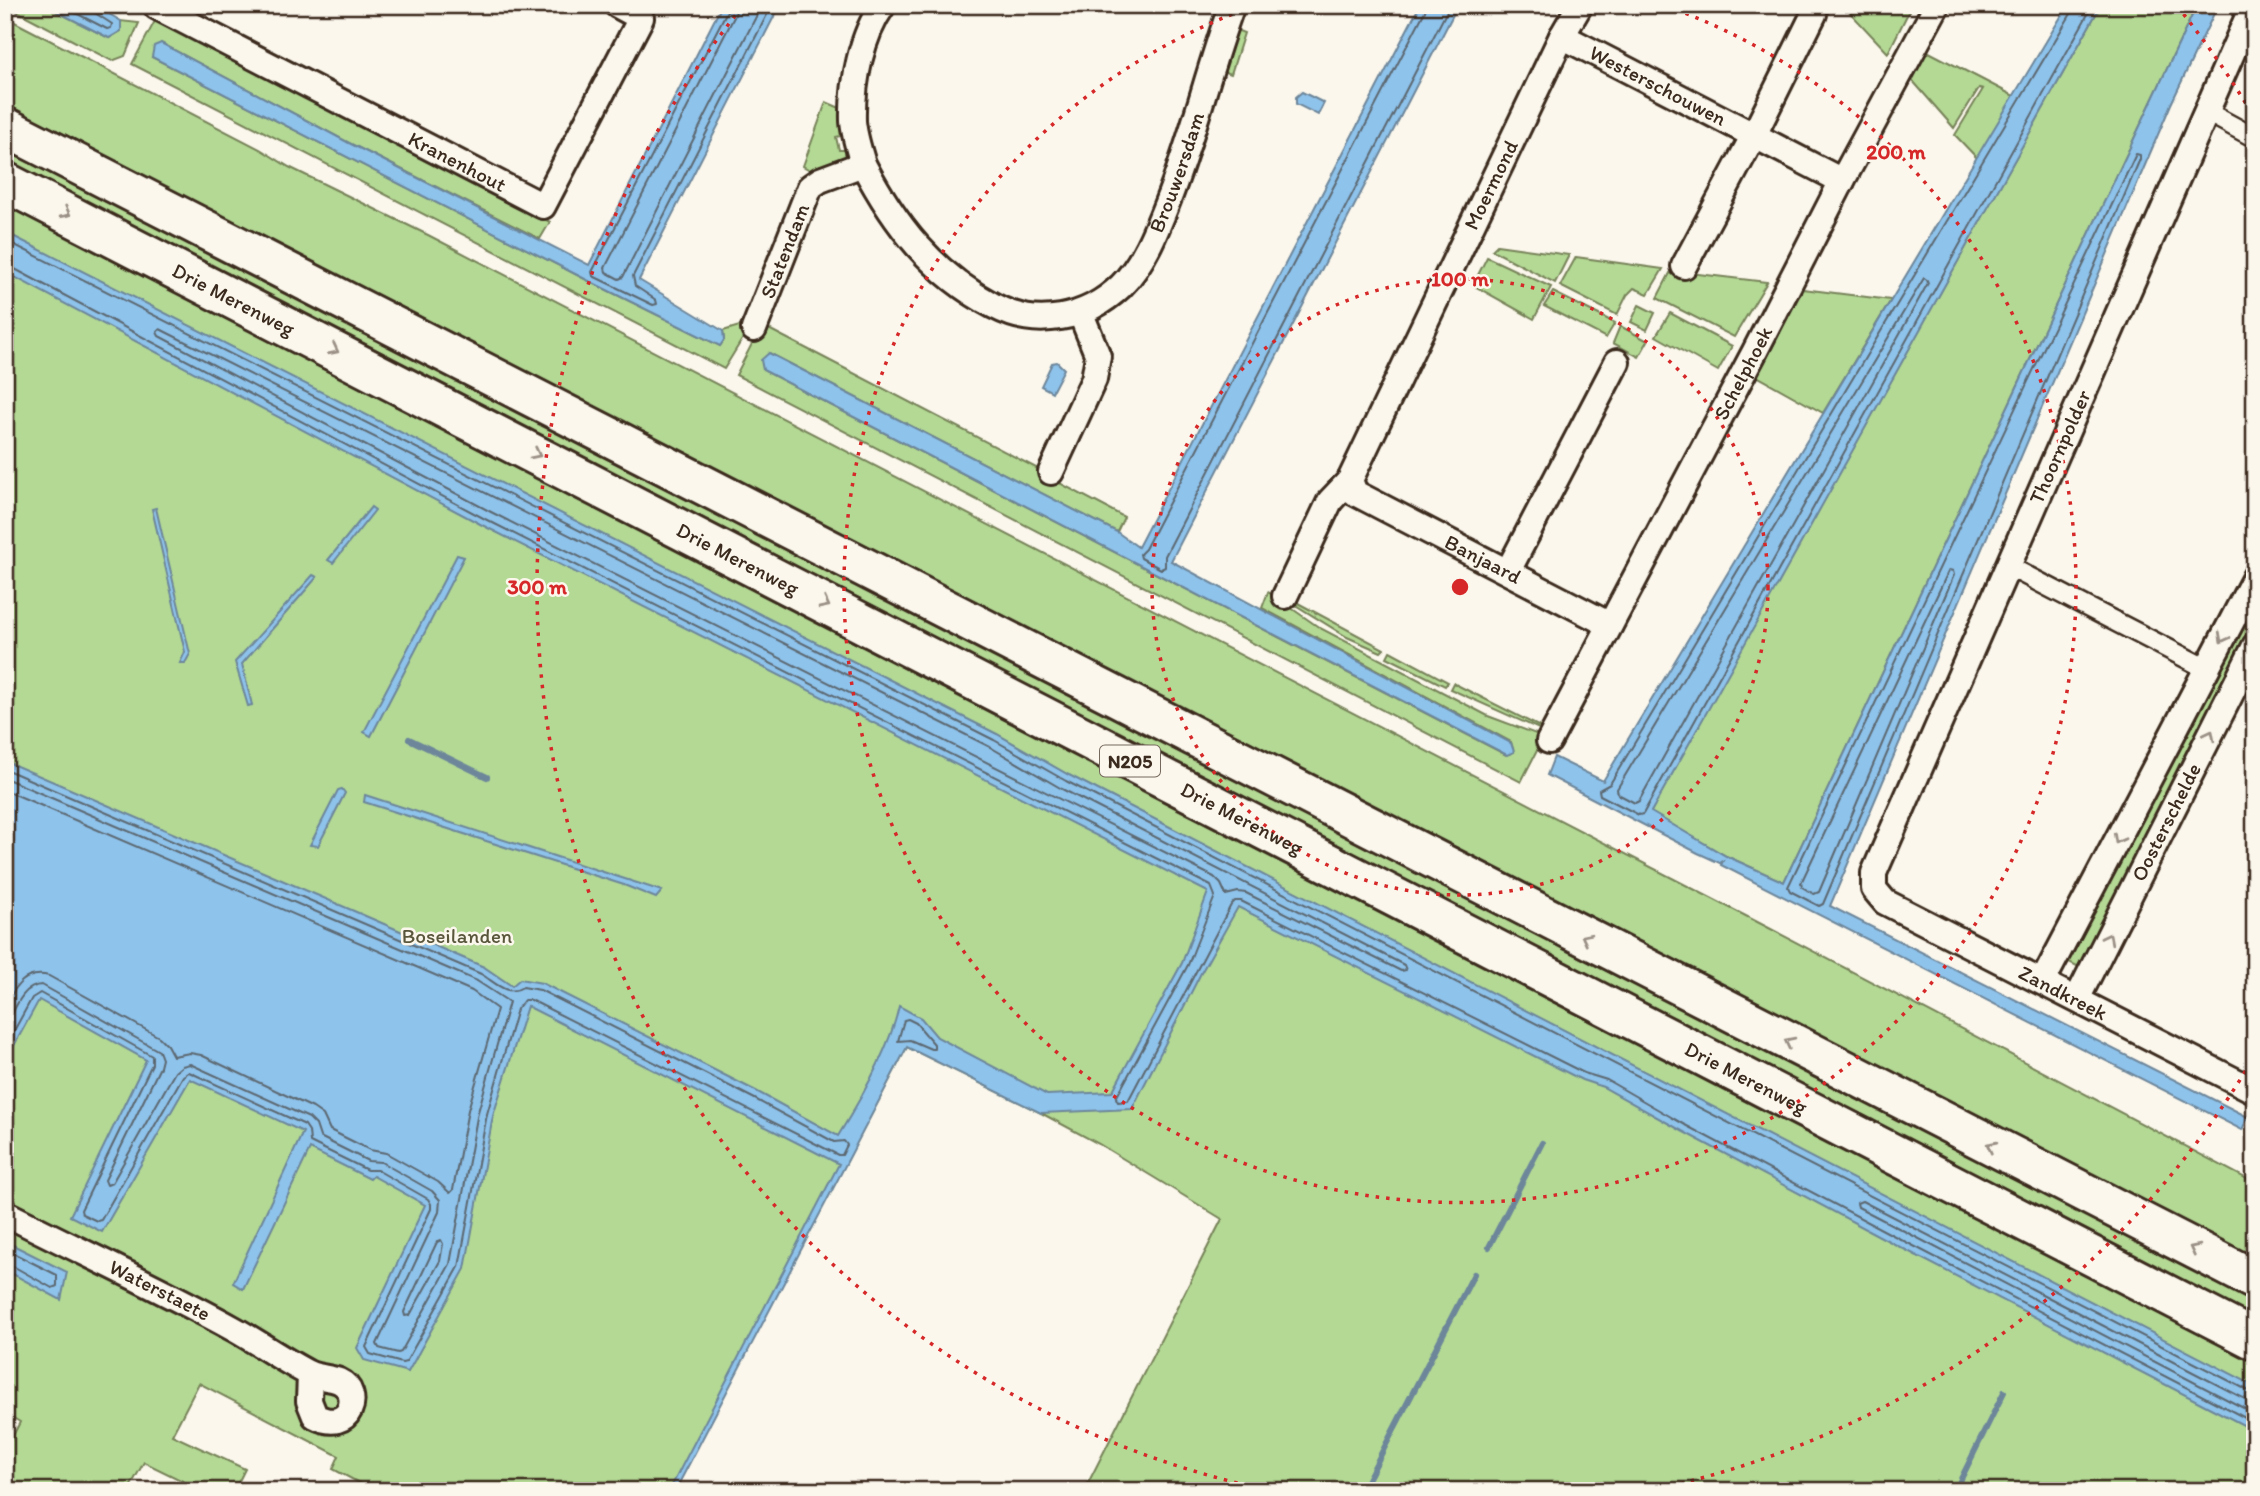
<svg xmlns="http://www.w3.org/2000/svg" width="2260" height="1496" font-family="Itim,sans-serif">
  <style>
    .green { fill: #b3d994; stroke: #778259; stroke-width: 2 }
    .water { fill: #8ec3ec; stroke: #6d869a; stroke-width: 2 }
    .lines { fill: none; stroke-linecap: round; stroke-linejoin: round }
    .shore { stroke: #5c6770; stroke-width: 2 }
    .stream { stroke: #6d869a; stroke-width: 6 }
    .pedestrian-casing { stroke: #3b2a1e; stroke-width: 23 }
    .minor-casing { stroke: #3b2a1e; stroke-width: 30 }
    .trunk-casing { stroke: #3b2a1e; stroke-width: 44 }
    .pedestrian { stroke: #fbf7ec; stroke-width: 18 }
    .minor { stroke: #fbf7ec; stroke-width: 24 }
    .trunk { stroke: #fbf7ec; stroke-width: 38 }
    .oneway { stroke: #9b9085 }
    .ring { fill: none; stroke: #d62828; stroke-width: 3.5; stroke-dasharray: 3.5 7 }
    .labels { text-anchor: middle; stroke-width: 5; stroke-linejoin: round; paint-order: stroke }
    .shield { fill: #fbf7ec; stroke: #75685c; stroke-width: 2 }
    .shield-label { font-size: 19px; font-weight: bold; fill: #3b2a1e }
    .street-label { font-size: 21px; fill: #3b2a1e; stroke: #fbf7ec }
    .park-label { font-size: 21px; fill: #59563c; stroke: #fbf7ec }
    .centre { fill: #d62828; stroke: #fbf7ec; stroke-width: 3.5 }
    .ring-label { font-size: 21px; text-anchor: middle; font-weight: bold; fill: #d62828; stroke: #fbf7ec; stroke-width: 5; stroke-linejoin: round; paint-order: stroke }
  </style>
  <rect width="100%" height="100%" fill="#fbf7ec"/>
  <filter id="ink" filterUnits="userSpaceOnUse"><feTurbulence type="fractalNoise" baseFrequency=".0143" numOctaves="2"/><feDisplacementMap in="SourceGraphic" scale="14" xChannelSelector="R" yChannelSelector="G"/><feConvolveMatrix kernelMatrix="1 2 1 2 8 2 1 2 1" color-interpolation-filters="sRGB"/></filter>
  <g filter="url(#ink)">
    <g class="green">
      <polygon points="5,5 44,5 109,38 121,31 121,21 139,23 125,56 112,61"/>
      <polygon points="1843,5 1912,5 1888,53"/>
      <polygon points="2101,5 2197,5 1784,882 1726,856 1650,812"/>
      <polygon points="5,17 260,149 289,167 428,235 1769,928 2255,1183 2255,1262 5,114"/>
      <polygon points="157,17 550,222 540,239 349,143 161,43 152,57 585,279 720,346 724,340 723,331 743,325 757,307 743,338 724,369 132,64"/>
      <polygon points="1234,29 1244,33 1231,74 1219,70"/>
      <polygon points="1927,51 2014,96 1977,158 1955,135 1983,89 1979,88 1954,128 1912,80"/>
      <polygon points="826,102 847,111 849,134 836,137 839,150 851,150 852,160 817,174 803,166"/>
      <polygon points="5,139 2255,1299 2255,1324 5,163"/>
      <polygon points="5,193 2255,1353 2255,1491 1084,1491 1222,1219 1099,1144 1041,1113 907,1047 673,1491 374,1491 333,1469 339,1456 199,1383 172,1435 245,1469 234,1491 203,1491 144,1462 128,1491 5,1491 5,1451 20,1422 5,1413"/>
      <polygon points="1497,245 1569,255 1555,283 1492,250"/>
      <polygon points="1487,257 1551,287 1534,319 1473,285"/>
      <polygon points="1576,257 1663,269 1648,294 1634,288 1627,295 1617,315 1560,286"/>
      <polygon points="1681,272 1767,282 1734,337 1657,298 1670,273 1679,277"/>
      <polygon points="1803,289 1891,300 1823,413 1757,376"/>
      <polygon points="1553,292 1615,323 1606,338 1544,306"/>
      <polygon points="1639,305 1655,313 1647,330 1631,322"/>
      <polygon points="1670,313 1732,346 1718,371 1656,336"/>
      <polygon points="763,326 1042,471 1039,478 1048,483 1056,481 1124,517 1117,532 769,353 763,370 1506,755 1514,752 1511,742 1262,608 1268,592 1320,628 1488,716 1544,737 1521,782 736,375 759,330"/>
      <polygon points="1620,326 1648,341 1639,357 1613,343"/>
      <polygon points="1296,602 1384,649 1381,652 1347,637 1294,604"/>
      <polygon points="2239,621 2255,630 2255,639 2083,969 2063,959"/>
      <polygon points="1390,651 1448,682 1445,686 1387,657"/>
      <polygon points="1453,683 1540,727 1539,729 1450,689"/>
    </g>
    <g class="water">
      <polygon points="44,5 94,5 121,21 121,31 109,38"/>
      <polygon points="722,5 780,5 639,280 723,331 724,340 720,346 585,279 152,57 154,46 161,43 349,143 589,265"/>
      <polygon points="1420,5 1458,5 1171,561 1511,743 1514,752 1507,755 763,370 761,360 769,353 1117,532 1138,547"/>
      <polygon points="2068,5 2101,5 1651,812 1726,856 1784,882 2197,5 2218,5 2171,104 1830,906 2248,1117 2242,1130 1721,865 1723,861 1720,863 1698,853 1547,775 1554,757 1603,781"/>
      <polygon points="1302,92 1324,103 1318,115 1296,104 1296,97"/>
      <path d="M5,232L997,734L1069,775L2255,1386V1431L1900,1247L1682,1131L1603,1087L1582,1080L1238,907L1201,973L1132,1109L1041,1113L907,1047L675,1491H669L839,1164L527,1006L493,1116L465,1269L408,1372L364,1360L357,1348L425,1205L373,1176L370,1179L310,1149L243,1289L233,1283L303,1132L190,1079L102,1232L70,1216L146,1060L39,1000L5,1062V761L484,967L512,986L520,979L542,983L756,1091L838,1136C861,1099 890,1048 899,1006L921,1018L937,1037L1047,1095L1112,1092L1182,963L1208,892L484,526L5,272Z"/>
      <polygon points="1057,362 1064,369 1052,392 1041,386 1052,363"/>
      <polygon points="371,507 375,510 333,563 328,560"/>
      <polygon points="156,508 190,654 185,663 180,663 185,652 152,509"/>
      <polygon points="457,555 464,557 371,736 364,732"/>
      <polygon points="313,575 317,577 242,664 252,705 248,706 235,662"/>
      <polygon points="342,789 345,793 318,846 310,845 338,790"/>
      <polygon points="365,795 662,891 656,898 624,885 364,802"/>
      <polygon points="5,1241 67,1272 61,1300 5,1270"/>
    </g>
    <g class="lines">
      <g class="shore">
        <polyline points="60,5 107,29 111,28 112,24 95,13 92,5"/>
        <polyline points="728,5 727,11 592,272 593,276 653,305 657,304 656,300 635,286 633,276 772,5"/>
        <polyline points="737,5 735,15 605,268 606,272 619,279 623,277 762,5"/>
        <polyline points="1426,5 1425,11 1145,549 1140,554 1141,558 1161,569 1165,567 1165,556 1450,5"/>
        <polyline points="2073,5 2072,12 1610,784 1599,790 1600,795 1639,815 1643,814 2093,5"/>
        <polygon points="2136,154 2140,155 2140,159 1823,904 1819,906 1790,891 1788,887"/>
        <polyline points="5,240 994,740 1066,781 2249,1391 2255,1392"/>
        <polyline points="5,266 11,267 487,520 1211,886 1215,896 1188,965 1116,1098 1118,1102 1128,1101 1231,905 1235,901 1241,901 1584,1073 1607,1080 1685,1125 1904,1241 2255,1423"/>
        <polygon points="1924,278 1927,280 1928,283 1639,801 1635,803 1618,794 1617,789"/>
        <polygon points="160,329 990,747 1062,789 1404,965 1406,970 1401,971 1246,893 1238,892 1226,895 1221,884 1214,877 491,512 159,336 157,332"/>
        <polygon points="1949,570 1953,571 1954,575 1819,892 1814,894 1802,887 1801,883"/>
        <path d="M5,769L481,974C496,983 507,997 523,987L540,990L753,1098L834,1142L844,1141L847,1145L842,1155H838L531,1000H524L517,1009L487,1114L459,1267L406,1362L402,1363L370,1354L366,1347L431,1209V1204L428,1199L377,1170H367L310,1142L309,1131L305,1125L189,1072L183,1076L101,1220L97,1221L82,1214L81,1210L152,1064V1056L40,993L32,998L5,1047"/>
        <path d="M5,778L477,981L509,1002L478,1112L450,1264L401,1352L398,1353L379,1348L377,1344L439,1212L440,1200L432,1191L381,1162L368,1161L320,1137L316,1125L309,1118L190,1064L182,1066L175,1072L112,1183L107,1185L105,1180L160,1067L162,1059L159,1051L42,985C21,985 14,1012 5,1028"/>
        <path d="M5,790L472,991L497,1009L468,1110L453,1190L450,1193L438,1182L386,1153L370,1150L330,1130L323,1115L313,1108L201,1055L190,1053L173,1056L167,1045L159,1037L49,976C24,970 15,987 5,1006"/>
        <polygon points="908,1019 916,1023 934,1044 934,1049 931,1049 910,1040 898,1041 904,1020"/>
        <polygon points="441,1240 443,1244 440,1261 410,1315 405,1316 404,1312 437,1242"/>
        <polyline points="5,1249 57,1275 57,1286 52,1288 11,1265 5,1265"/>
        <polyline points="2255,1401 2245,1399 1862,1201 1857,1203 1858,1207 1908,1233 2255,1414"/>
      </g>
      <g class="stream">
        <polyline points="409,739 487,777"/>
        <polyline points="1489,1247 1542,1143"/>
        <polyline points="1362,1491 1474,1274"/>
        <polyline points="1955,1491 2004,1392"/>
      </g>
      <defs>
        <g id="pedestrian">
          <polyline points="2207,112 2255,138"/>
          <polyline points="2008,566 2207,669"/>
        </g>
        <g id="minor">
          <path id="s1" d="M158,5L157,7L543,206L641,18L617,5"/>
          <path id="s2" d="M1580,5L1562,36L1350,480L1355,493L1610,625"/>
          <path id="s3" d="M2253,5L1874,873V889L1885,902L2255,1091"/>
          <path id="s4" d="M1562,36L1842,181"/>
          <path id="s5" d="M863,164C895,225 932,273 994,306C1017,318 1036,321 1061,317C1085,313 1103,303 1121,286C1143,264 1156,231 1167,203C1193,138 1208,70 1232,5"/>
          <polyline points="1684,266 1754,135 1814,14"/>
          <path id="s6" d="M754,329L810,187L820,180L863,164C859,150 854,135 853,121C852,83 861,36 883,5"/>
          <polyline points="1051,472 1094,379 1098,356 1081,314"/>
          <polyline points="1508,571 1617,362"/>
          <polyline points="1285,596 1330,501 1350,480"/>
          <path id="s7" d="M1549,741L1755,351L1842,181L1937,5"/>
          <polyline points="2043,981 2255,577"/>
          <path id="s8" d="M2077,999L2255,646"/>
          <path id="s9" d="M5,1213C81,1252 160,1288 234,1329C259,1343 283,1360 308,1373C318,1378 329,1377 339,1381C363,1392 351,1435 315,1416L309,1401L310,1375"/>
        </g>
        <g id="trunk">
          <polyline points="5,127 2255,1280"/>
          <path id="s10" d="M5,182L2255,1340"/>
        </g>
      </defs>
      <use href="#pedestrian" class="pedestrian-casing"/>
      <use href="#minor" class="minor-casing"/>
      <use href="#trunk" class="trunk-casing"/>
      <use href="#pedestrian" class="pedestrian"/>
      <use href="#minor" class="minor"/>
      <use href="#trunk" class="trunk"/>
    </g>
    <defs><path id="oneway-chevron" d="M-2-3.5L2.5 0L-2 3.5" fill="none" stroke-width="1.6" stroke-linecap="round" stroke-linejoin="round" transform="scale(1.75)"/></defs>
    <g class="oneway">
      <use href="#oneway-chevron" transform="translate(66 213) rotate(27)"/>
      <use href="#oneway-chevron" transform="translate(334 350) rotate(27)"/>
      <use href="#oneway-chevron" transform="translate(536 454) rotate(27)"/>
      <use href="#oneway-chevron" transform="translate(825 604) rotate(27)"/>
      <use href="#oneway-chevron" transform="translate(2223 638) rotate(118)"/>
      <use href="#oneway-chevron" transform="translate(2210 735) rotate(-63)"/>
      <use href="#oneway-chevron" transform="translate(2118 839) rotate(118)"/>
      <use href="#oneway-chevron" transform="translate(1586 938) rotate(-153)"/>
      <use href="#oneway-chevron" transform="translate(2108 938) rotate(-63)"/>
      <use href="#oneway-chevron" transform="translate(1789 1042) rotate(-153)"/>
      <use href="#oneway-chevron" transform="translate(1991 1146) rotate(-153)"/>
      <use href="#oneway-chevron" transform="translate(2194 1249) rotate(-153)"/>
    </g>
  </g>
  <g class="ring">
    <circle cx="1460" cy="587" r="308"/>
    <path d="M1666 6A616 616 0 1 1 1254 6"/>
    <path d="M2251 1062A923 923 0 0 1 1652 1490M1268 1490A923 923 0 0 1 743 6M2177 6A923 923 0 0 1 2251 112"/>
  </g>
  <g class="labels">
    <rect class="shield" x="1100" y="745.5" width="60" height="31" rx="5"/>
    <g class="shield-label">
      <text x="1130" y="768">N205</text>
    </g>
    <g class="street-label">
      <text dy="7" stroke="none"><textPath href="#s4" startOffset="108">Westerschouwen</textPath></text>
      <text dy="7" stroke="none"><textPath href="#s1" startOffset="340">Kranenhout</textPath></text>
      <text dy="7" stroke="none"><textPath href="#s5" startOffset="462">Brouwersdam</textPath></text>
      <text transform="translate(1491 185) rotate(-64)" y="7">Moermond</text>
      <text dy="7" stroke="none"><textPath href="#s6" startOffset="84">Statendam</textPath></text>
      <text dy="7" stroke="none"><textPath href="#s10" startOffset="257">Drie Merenweg</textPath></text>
      <text dy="7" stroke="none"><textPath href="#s7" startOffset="416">Schelphoek</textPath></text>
      <text transform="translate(2060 447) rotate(-66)" y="7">Thoornpolder</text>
      <text dy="7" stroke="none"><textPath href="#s2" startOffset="686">Banjaard</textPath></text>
      <text dy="7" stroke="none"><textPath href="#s10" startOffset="824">Drie Merenweg</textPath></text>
      <text dy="7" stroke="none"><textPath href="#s10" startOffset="1391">Drie Merenweg</textPath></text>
      <text dy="7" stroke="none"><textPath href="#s8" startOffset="198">Oosterschelde</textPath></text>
      <text dy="7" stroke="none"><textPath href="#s3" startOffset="1180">Zandkreek</textPath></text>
      <text dy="7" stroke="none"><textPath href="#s10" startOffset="1958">Drie Merenweg</textPath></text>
      <text dy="7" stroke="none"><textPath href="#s9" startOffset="173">Waterstaete</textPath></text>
    </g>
    <g class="park-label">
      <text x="457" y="943">Boseilanden</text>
    </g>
  </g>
  <circle cx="1460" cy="587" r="10" class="centre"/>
  <g class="ring-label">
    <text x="1896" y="159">200 m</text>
    <text x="1460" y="286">100 m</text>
    <text x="537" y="594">300 m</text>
  </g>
  <rect width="2260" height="1496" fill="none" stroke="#fbf7ec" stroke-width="28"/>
  <rect x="14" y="14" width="2232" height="1468" fill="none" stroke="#3b2a1e" stroke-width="2.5" filter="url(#ink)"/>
</svg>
